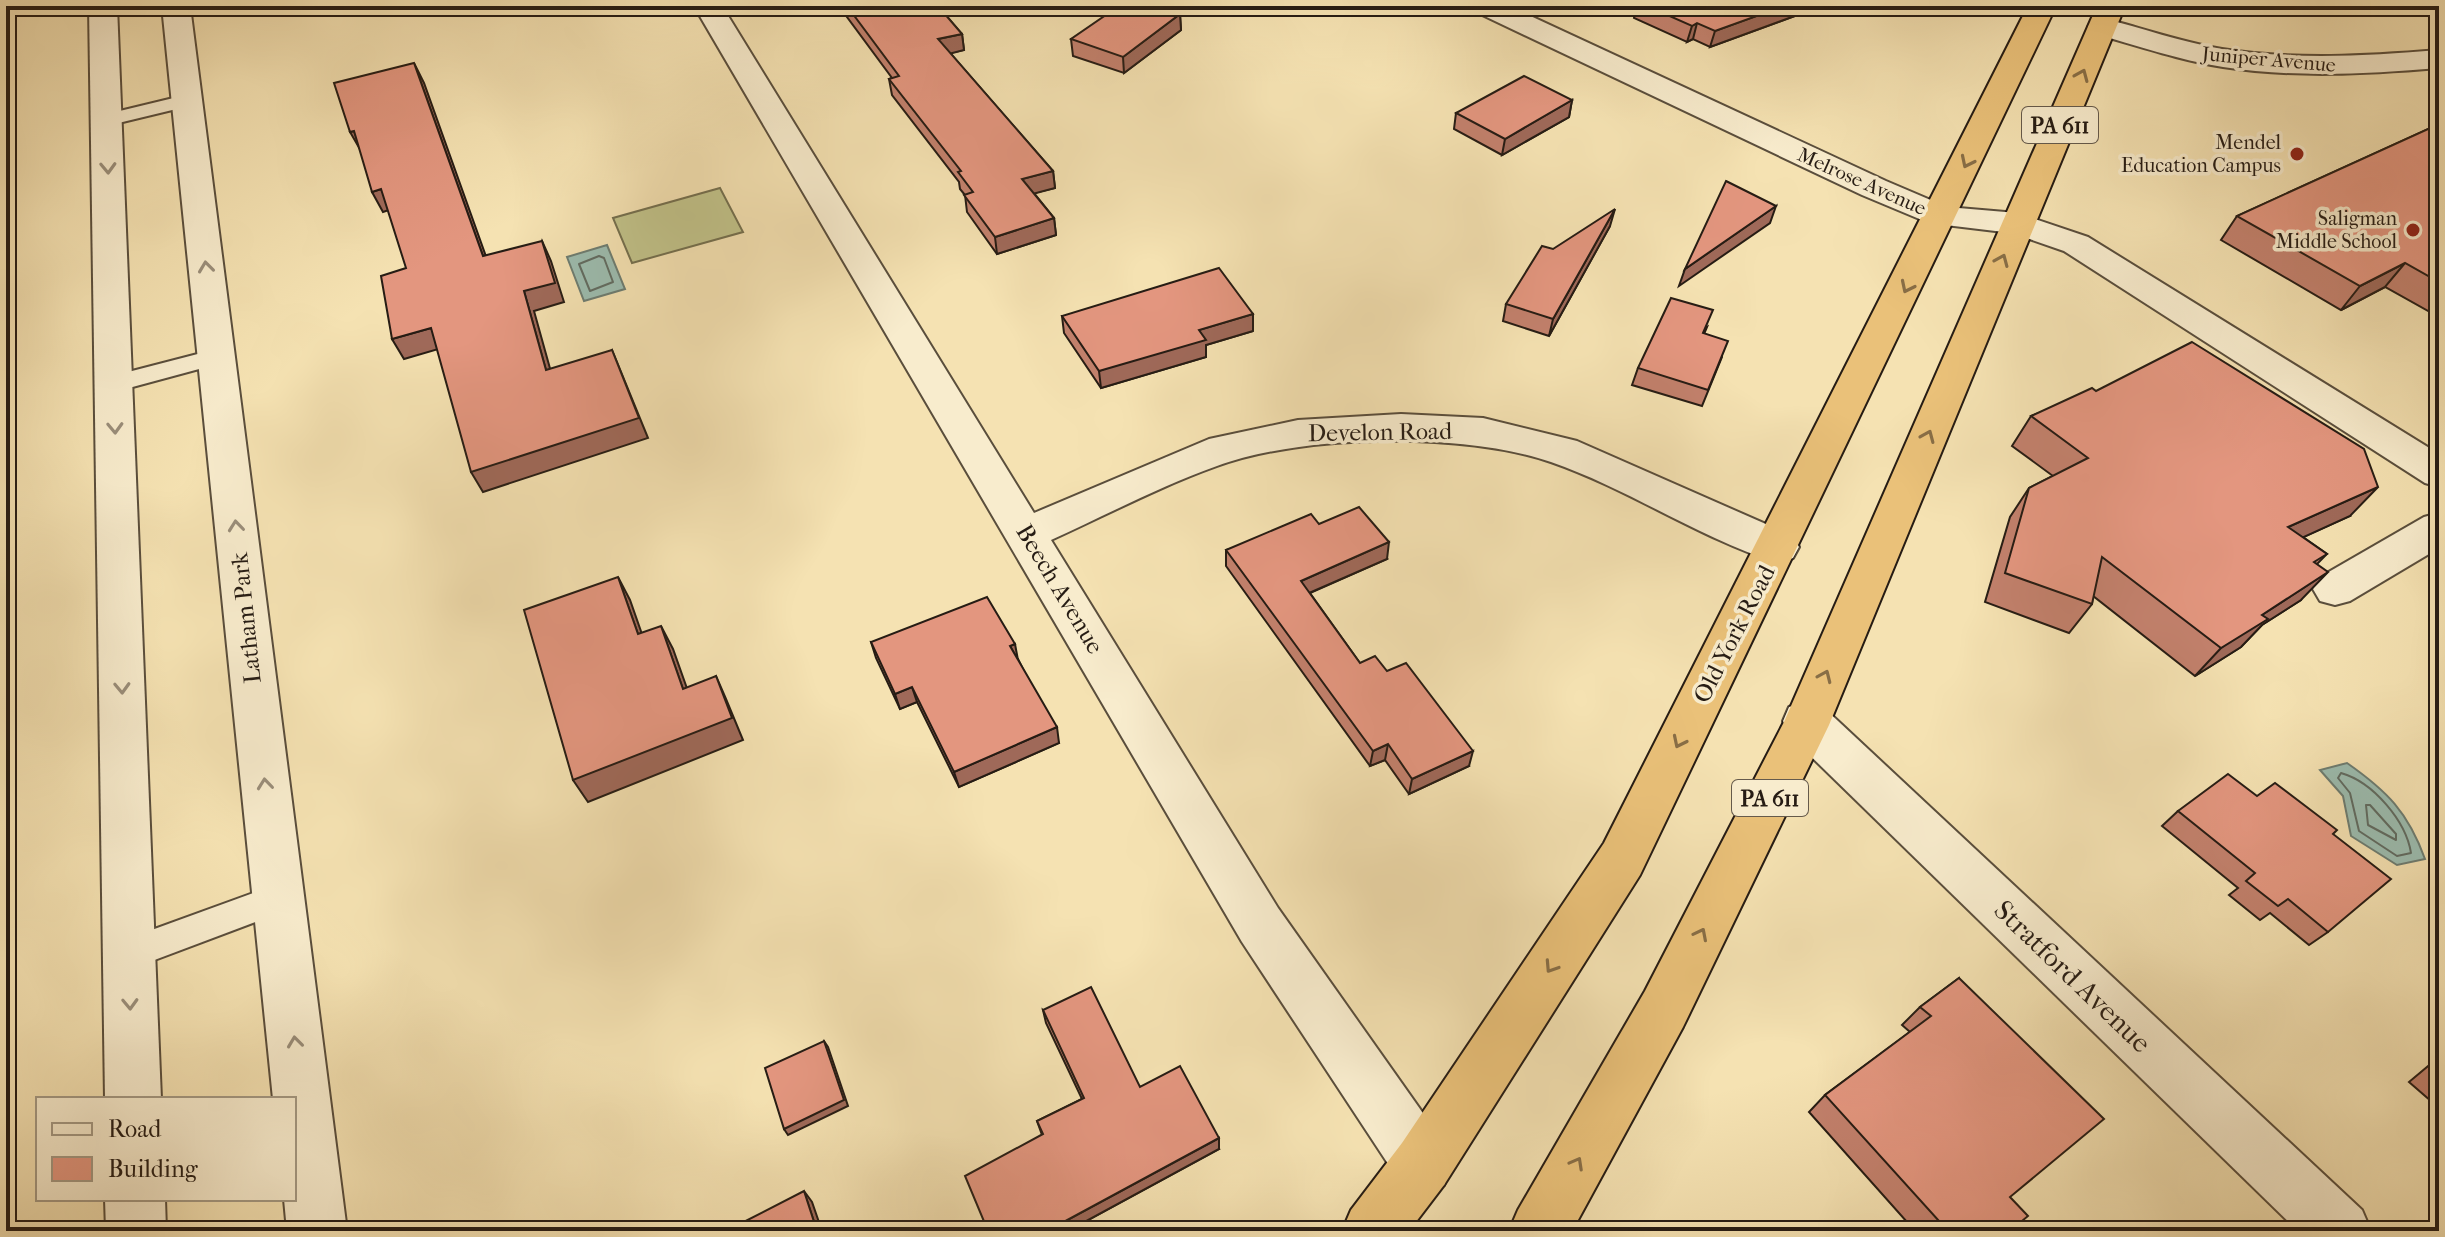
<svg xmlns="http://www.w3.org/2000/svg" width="2445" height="1237" font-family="'IM FELL French Canon',serif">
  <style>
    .green { fill: #c1c289; stroke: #746f4e; stroke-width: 2 }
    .water { fill: #9cbdb0; stroke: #6d7d72; stroke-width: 2 }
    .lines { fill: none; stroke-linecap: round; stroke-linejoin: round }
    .shore { stroke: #616c62; stroke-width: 2 }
    .lane-casing { stroke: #5a4e3c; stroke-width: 4 }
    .street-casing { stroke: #5a4e3c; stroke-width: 4 }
    .highway-casing { stroke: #261c14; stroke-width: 4 }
    .lane { fill: #f8eccd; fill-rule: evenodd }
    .street { fill: #f8eccd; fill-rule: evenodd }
    .highway { fill: #eac179; fill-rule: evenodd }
    .wall { fill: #c3816d; stroke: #261c14; stroke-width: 2 }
    .shaded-wall { fill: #9f6959; stroke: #261c14; stroke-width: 2 }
    .building { fill: #e3967f; stroke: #261c14; stroke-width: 2 }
    .oneway { stroke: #886e46 }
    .oneway2 { stroke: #9a8e7a }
    .poi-dot { fill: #8f2418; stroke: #f8eccd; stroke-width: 3 }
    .labels { text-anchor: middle; stroke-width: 7; stroke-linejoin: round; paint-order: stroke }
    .far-street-label { font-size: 20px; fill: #261c14; stroke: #f8eccd }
    .far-poi-label { font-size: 20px; fill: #261c14; stroke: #f8eccd; text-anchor: end }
    .shield { fill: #f8eccd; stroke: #655a4c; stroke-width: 2 }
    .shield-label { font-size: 22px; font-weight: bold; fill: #261c14 }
    .street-label { font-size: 24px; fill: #261c14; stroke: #f8eccd }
    .near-street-label { font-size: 28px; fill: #261c14; stroke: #f8eccd }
  </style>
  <rect width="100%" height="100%" fill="#f5e2b2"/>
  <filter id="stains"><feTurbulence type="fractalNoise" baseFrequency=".0025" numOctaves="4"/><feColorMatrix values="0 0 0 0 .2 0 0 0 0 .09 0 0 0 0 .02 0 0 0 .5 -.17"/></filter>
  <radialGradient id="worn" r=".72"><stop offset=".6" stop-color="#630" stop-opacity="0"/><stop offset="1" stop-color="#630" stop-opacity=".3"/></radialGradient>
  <polygon class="green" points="720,188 743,232 632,263 613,218"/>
  <g class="water">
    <polygon points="607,245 625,289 584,301 567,257"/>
    <path d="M2347,763C2387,791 2408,812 2425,859L2397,865L2351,836L2343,796L2320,770Z"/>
  </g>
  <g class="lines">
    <g class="shore">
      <polygon points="599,256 604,258 613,282 590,291 579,264"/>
      <path d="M2341,773C2373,782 2406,821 2411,853L2397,856L2359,831L2350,793L2338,778Z"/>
      <polygon points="2366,805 2370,805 2396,834 2396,840 2368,825"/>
    </g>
    <defs>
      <g id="lane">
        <polygon points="186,95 193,97 196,101 193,105 106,126 96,120 99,116"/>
        <polygon points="217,349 225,352 229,357 225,362 114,392 105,390 102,384 105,378"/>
        <polygon points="278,884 290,889 294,899 290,909 128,970 116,965 111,954 116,943"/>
      </g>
      <g id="street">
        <polygon points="89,6 117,6 161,1099 105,1099"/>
        <polygon points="162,6 190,6 347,1231 287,1231 284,1199 294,1199 294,1099 273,1099"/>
        <path d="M694,6H722L1034,513L1209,439L1298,420L1401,414L1483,418L1577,441L1793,536L1799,547L1793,558L1778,563C1699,538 1629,489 1551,462C1465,432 1303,434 1217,466C1161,486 1106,515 1051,540L1278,908L1444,1143L1452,1164L1444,1185L1423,1193L1402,1185L1242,942Z"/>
        <polygon points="1472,6 1509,6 1886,181 1947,207 2017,213 2088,237 2439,454 2439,487 2425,483 2064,251 2012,233 1929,223 1862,195 1476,12"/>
        <path d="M2102,18C2142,28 2181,42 2222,49C2294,60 2367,56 2439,50V68C2367,74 2295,78 2223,67C2178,60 2136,45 2092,33L2088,27L2092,21Z"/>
        <polygon points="2439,513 2439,548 2350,601 2335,605 2320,601 2313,589 2320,577 2424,517"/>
        <polygon points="1806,702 1823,707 2362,1210 2371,1231 2298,1231 1789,735 1783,721 1789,707"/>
        <polygon points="105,1199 165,1199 166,1231 106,1231"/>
      </g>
      <g id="highway">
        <polygon points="2028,6 2056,6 1640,875 1444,1185 1409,1231 1342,1231 1351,1210 1402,1143 1604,843"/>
        <polygon points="2097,6 2125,6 1829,725 1683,1027 1572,1231 1509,1231 1518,1210 1645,991 1784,722"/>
      </g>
    </defs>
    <use href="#lane" class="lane-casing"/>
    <use href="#street" class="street-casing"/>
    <use href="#highway" class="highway-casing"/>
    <use href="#lane" class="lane"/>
    <use href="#street" class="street"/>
    <use href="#highway" class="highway"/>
  </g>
  <g class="wall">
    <polygon points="826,6 938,6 962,34 964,50 950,53 1053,171 1055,188 1034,193 1054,218 1056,235 997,254 967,212 965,195 960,189 959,182 892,95 889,79 892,78 841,9 830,12"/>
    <polygon points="1636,6 1822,6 1710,47 1693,39 1687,42 1634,18"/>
    <polygon points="1180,14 1181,30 1124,73 1073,56 1071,39"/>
    <polygon points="1572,100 1569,117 1502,155 1454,129 1456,113"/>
    <polygon points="2439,124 2439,317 2385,287 2341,310 2221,240 2237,216"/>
    <polygon points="1610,226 1549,336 1503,321 1506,304"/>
    <polygon points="1062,316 1253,331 1206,345 1206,357 1101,388 1064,333"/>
    <polygon points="1707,327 1704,334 1722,357 1702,406 1632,385 1638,368"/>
    <polygon points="2096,391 2350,516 2303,537 2327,554 2317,564 2301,600 2262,625 2241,647 2195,676 2093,596 2092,604 2069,633 1985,602 2010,517 2029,488 2053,476 2012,446 2031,416"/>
    <polygon points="1319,524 1387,559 1310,593 1360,663 1469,766 1409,794 1385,760 1370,766 1226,566 1226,550"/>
    <polygon points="871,642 1018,659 1059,743 959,787 917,702 900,709 876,658"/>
    <polygon points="2257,796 2333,834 2328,932 2309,945 2270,913 2260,920 2229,895 2238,888 2162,826 2178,811"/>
    <polygon points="1959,978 2010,1197 2010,1231 1915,1231 1809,1112 1825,1095 1910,1032 1902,1025 1920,1007"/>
    <polygon points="1043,1010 1219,1149 1068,1231 988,1231 1042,1135 1037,1121 1082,1099 1046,1023"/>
    <polygon points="2439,1057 2439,1108 2409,1082"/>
  </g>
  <g class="shaded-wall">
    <polygon points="829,6 840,6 841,9 830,12"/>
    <polygon points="1784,6 1822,6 1710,47 1715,31"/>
    <polygon points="1180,14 1181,30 1124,73 1123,57"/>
    <polygon points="1697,23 1693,39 1687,42 1692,26"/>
    <polygon points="962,34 964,50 941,56 938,39"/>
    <polygon points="414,63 424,83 493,276 483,256"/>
    <polygon points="1572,100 1569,117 1502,155 1505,139"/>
    <polygon points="354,131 361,151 350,132"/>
    <polygon points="1053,171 1055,188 1025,196 1022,179"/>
    <polygon points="381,189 392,209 383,212 372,192"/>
    <polygon points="1776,206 1770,223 1679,286 1685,269"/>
    <polygon points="1615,209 1610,226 1549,336 1553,319"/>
    <polygon points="1054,218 1056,235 997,254 995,237"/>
    <polygon points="542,241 551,261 564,302 534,311 556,390 546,370 524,291"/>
    <polygon points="2405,263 2385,287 2341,310 2360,286"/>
    <polygon points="1253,314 1253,331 1206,345 1206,357 1101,388 1099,371 1199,330"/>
    <polygon points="431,328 442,348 404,359 392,339"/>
    <polygon points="612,350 648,438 483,492 471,472"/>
    <polygon points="2378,487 2350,516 2262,556 2288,527"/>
    <polygon points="1389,542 1387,559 1300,597 1301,581"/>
    <polygon points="2328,572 2301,600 2262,625 2241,647 2195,676 2221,648 2262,615"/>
    <polygon points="618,577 630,600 650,657 638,634"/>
    <polygon points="661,626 673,649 695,711 683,689"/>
    <polygon points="1015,644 1018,660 1010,646"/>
    <polygon points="716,676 726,699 743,740 588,802 573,780"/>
    <polygon points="912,687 917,702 900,709 895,694"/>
    <polygon points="1057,727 1059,743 959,787 954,772"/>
    <polygon points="1388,744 1385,760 1370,766 1373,751"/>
    <polygon points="1473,751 1469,766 1409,794 1412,779"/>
    <polygon points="824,1041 828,1047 848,1106 788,1135 784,1129"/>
    <polygon points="1219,1138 1219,1149 1068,1231 1047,1231"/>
    <polygon points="804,1191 812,1202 822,1231 817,1231"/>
  </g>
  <g class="building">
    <polygon points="847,6 938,6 962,34 938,39 1053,171 1022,179 1054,218 995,237 964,195 973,192 958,172 961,171 889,79 899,76"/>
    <polygon points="1119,6 1156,6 1180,14 1123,57 1071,39"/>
    <polygon points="1647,6 1784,6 1715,31 1697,23 1692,26"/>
    <polygon points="414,63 483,256 542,241 555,283 524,291 546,370 612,350 639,418 471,472 431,328 392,339 381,276 406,268 381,189 372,192 354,131 350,132 334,83"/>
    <polygon points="1524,76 1572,100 1505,139 1456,113"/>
    <polygon points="2439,124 2439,282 2405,263 2360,286 2237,216"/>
    <polygon points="1726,181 1776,206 1685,269"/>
    <polygon points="1615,209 1553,319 1506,304 1542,246 1553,249"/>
    <polygon points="1219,268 1253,314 1199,330 1206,340 1099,371 1062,316"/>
    <polygon points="1671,298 1713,310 1703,333 1728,341 1708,390 1638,368"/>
    <polygon points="2192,342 2364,449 2378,487 2288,527 2327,554 2314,562 2328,572 2262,615 2268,619 2221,648 2102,557 2092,604 2005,573 2029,488 2088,458 2031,416 2092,388 2096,391"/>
    <polygon points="1359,507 1389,542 1301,581 1360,663 1375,656 1387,671 1406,663 1473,751 1412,779 1388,744 1373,751 1226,550 1311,514 1319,524"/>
    <polygon points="618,577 638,634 661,626 683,689 716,676 732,718 573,780 524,610"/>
    <polygon points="987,597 1015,644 1010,646 1057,727 954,772 912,687 895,694 871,642"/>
    <polygon points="2228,774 2257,796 2275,783 2337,830 2333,834 2391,879 2328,932 2288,899 2278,906 2246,881 2255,873 2178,811"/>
    <polygon points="1959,978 2104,1119 2010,1197 2028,1216 2010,1231 1948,1231 1825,1095 1931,1016 1920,1007"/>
    <polygon points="1091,987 1140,1087 1180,1066 1219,1138 1047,1231 988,1231 965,1176 1043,1134 1037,1121 1084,1098 1043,1010"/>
    <polygon points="824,1041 844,1100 784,1129 765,1068"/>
    <polygon points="2439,1064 2439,1076 2432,1070"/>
    <polygon points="804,1191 817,1231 726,1231"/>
  </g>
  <defs><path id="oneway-chevron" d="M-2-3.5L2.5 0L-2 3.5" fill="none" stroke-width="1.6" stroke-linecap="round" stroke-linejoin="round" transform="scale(2)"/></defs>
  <g class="oneway">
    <use href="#oneway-chevron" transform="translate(2082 75) rotate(-67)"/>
    <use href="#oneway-chevron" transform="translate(1967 162) rotate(116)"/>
    <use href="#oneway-chevron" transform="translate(2002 260) rotate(-67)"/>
    <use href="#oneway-chevron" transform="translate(1907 287) rotate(116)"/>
    <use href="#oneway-chevron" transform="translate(1928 436) rotate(-67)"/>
    <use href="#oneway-chevron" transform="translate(1825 676) rotate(-66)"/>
    <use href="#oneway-chevron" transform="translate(1679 742) rotate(116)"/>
    <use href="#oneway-chevron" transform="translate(1701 934) rotate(-63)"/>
    <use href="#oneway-chevron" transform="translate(1551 967) rotate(123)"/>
    <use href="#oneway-chevron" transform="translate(1577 1163) rotate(-61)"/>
  </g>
  <g class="oneway2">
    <use href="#oneway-chevron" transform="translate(108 168) rotate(88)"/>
    <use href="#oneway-chevron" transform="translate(206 267) rotate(-97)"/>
    <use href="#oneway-chevron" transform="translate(115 428) rotate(88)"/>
    <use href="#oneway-chevron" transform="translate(236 526) rotate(-96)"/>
    <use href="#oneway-chevron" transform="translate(122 688) rotate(88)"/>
    <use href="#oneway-chevron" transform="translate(265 784) rotate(-96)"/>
    <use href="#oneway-chevron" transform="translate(130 1004) rotate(88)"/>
    <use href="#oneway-chevron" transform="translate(295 1042) rotate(-97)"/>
  </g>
  <g class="poi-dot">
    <circle cx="2297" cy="154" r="8"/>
    <circle cx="2413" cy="230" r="8"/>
  </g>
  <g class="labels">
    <g class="far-street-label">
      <text transform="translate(2269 59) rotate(5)" y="7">Juniper Avenue</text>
      <text transform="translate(1862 181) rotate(24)" y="7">Melrose Avenue</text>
    </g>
    <g class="far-poi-label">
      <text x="2281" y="149">Mendel<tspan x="2281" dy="23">Education Campus</tspan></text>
      <text x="2397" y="225">Saligman<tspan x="2397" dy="23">Middle School</tspan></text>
    </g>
    <g class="shield">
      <rect x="2022" y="107" width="76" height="36" rx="6"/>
      <rect x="1732" y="780" width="76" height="36" rx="6"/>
    </g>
    <g class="shield-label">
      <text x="2060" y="133">PA 611</text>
      <text x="1770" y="806">PA 611</text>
    </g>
    <g class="street-label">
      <text transform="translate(1380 432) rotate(-1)" y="8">Develon Road</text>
      <text transform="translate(1060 589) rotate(59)" y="8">Beech Avenue</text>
      <text transform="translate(246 618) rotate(-96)" y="8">Latham Park</text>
      <text transform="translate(1734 634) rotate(-63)" y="8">Old York Road</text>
    </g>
    <g class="near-street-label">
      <text transform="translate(2073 976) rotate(44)" y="10">Stratford Avenue</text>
    </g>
  </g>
  <rect width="2445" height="1237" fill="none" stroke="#f5e2b2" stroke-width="32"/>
  <rect x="8" y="8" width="2429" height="1221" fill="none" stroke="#261c14" stroke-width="4"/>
  <rect x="16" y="16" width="2413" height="1205" fill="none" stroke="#261c14" stroke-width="2"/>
  <rect x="36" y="1097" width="260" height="104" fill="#f8eccd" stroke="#a49983" stroke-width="2"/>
  <rect x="52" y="1123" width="40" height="12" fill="#f8eccd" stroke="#a49983" stroke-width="2"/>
  <text x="108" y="1137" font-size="24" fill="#261c14">Road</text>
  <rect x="52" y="1157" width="40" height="24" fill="#e3967f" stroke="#a49983" stroke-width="2"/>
  <text x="108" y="1177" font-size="24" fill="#261c14">Building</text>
  <rect width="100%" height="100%" filter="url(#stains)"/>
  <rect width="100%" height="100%" fill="url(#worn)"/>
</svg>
